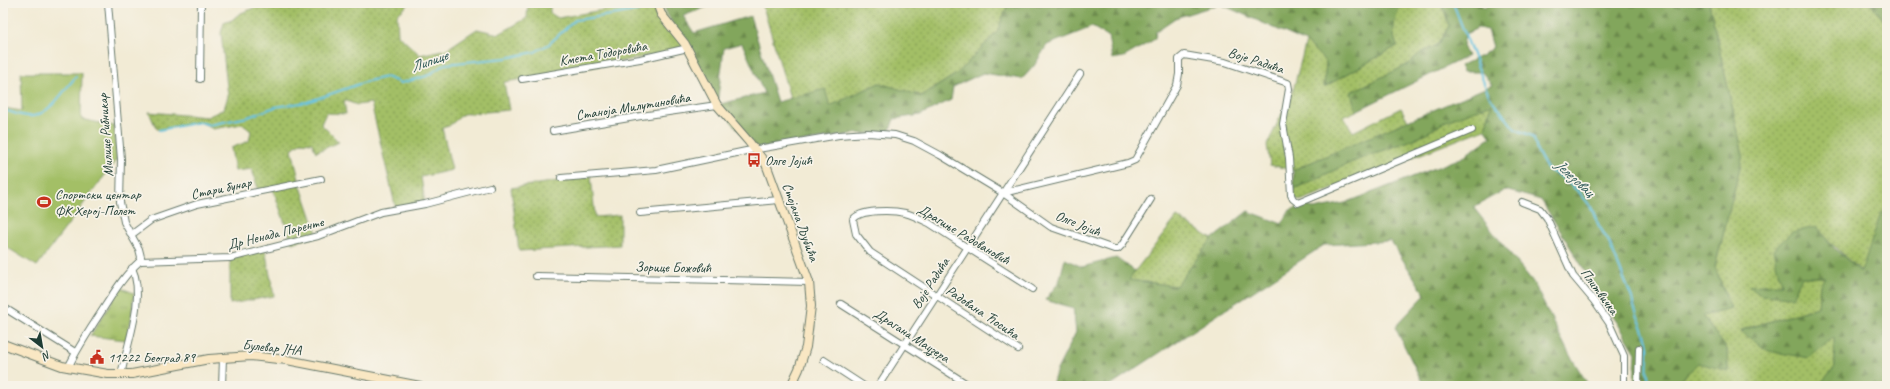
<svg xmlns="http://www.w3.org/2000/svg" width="1890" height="389" font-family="Caveat,sans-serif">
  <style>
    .grass { fill: url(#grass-dots); stroke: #617e4d }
    .forest { fill: url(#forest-firs); stroke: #507248; fill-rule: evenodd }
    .park { fill: url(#park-tufts); stroke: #617e4d }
    .pitch { fill: #a3bf66; stroke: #617e4d }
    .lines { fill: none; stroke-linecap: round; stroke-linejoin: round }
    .stream { stroke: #66c4e4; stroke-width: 2 }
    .street-casing { stroke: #697a6c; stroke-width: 8 }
    .secondary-casing { stroke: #697a6c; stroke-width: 10 }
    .street { stroke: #fff; stroke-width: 6 }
    .secondary { stroke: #f9e7c3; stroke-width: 8 }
    .labels { text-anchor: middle; stroke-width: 3.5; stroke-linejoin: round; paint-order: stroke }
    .street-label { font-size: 14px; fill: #1f3d34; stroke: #f7f3e8 }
    .poi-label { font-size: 14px; fill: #1f3d34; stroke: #f7f3e8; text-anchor: start }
    .water-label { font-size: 15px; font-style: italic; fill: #2d5857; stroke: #f7f3e8 }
  </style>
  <defs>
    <pattern id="grass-dots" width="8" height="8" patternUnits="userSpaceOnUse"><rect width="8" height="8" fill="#a3bf66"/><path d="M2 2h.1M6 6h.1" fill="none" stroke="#849c55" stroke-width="1.8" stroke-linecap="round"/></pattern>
    <pattern id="forest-firs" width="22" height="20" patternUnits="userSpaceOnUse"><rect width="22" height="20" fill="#82a65b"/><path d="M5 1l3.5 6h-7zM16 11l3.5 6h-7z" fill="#6a884c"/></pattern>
    <pattern id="park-tufts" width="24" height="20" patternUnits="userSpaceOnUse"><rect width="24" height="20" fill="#a3bf66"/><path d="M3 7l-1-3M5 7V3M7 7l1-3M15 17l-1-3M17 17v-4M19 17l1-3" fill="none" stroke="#849c55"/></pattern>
  </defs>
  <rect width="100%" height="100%" fill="#f7f3e8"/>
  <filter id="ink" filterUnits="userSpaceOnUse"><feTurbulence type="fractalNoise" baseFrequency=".025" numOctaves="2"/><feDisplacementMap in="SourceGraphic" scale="8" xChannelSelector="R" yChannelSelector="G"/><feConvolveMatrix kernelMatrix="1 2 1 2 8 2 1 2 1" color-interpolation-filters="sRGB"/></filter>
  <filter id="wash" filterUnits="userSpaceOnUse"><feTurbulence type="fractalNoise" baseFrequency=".012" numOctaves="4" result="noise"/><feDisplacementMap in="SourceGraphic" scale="16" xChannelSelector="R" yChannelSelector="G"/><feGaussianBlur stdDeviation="0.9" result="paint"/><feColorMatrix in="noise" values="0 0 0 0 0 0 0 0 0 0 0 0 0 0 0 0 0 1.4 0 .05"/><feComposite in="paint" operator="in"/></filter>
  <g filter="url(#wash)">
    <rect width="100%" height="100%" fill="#f2ebd5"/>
    <g class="grass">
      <polygon points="265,3 410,3 397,15 398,35 420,55 447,49 477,29 499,34 527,18 528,3 553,3 550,5 550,13 558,18 640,3 657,3 688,48 553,75 504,82 509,110 463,114 449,126 442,128 452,170 421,177 425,204 396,209 371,103 357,105 344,100 346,114 326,113 321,124 339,142 316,152 312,143 301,142 292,149 300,184 318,236 292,243 273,189 259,192 252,169 235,171 231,148 249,141 251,131 242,124 213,129 200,122 159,130 156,128 149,112 207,117 224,109 228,96 221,33 224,23 232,20 239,14"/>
      <polygon points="762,3 1010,3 1008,4 997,32 958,73 921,96 879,83 830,106 824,90 790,98"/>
      <path d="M1401,3H1442L1449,26L1437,45L1419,54L1407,65L1351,92L1356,111L1344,117L1353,132L1401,108L1408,121L1293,170L1270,165L1267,145L1293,90L1306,42L1326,62L1324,87L1397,46C1390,30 1395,19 1401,3Z"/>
      <path d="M1709,3H1871L1887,25V290C1859,271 1839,253 1817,227L1781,284L1749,286L1761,295L1802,277H1826L1820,285L1818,307L1741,330L1834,336L1835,367L1818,386H1685L1681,379L1699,363L1728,370L1727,349L1702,316L1731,309L1715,268L1743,155Z"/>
      <polygon points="1492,104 1485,129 1300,201 1293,197 1294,189 1352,162 1420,137 1446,121"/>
      <polygon points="591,176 595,217 620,215 620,245 519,251 511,188"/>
      <polygon points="1177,217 1212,239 1176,286 1128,280"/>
      <polygon points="265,249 274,296 230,304 230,258"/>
    </g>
    <g class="forest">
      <path d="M663,3H717L683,16L694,33L750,16L777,102L825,89L830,106L879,83L922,96L958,73L997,32L1008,4L1010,3H1401C1395,19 1390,30 1397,46L1324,87L1326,62L1306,42L1220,4L1175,18L1156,31L1155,39L1124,57L1112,59L1108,36L1092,27L1047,45L1034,66L1022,79L983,73L953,87L951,100L920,115L894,119L889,132L852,134L755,149L717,105L685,44L666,12ZM742,43L764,93L717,105L724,48Z"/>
      <polygon points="1442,3 1479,3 1485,8 1489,3 1709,3 1743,155 1715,267 1731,309 1702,316 1727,349 1728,371 1699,363 1681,379 1685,386 1634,386 1636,353 1541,200 1505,190 1473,207 1533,282 1568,352 1589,386 1424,386 1395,327 1425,295 1391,241 1324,245 1109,386 1052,386 1056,372 1076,332 1073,308 1045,300 1059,282 1065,259 1082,267 1116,258 1135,271 1129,280 1176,286 1212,239 1248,211 1282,224 1290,210 1307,205 1314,209 1345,203 1461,158 1491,137 1485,129 1492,104 1446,121 1420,137 1352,162 1294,189 1293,170 1492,85 1482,72 1463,72 1460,66 1483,55 1493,47 1488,30 1478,28 1465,34 1463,45 1468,56 1356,111 1351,92 1407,65 1419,54 1438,45 1449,26"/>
      <polygon points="1871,3 1887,3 1887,25"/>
      <polygon points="1887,211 1887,386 1818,386 1835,367 1834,337 1809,358 1768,351 1740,331 1818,307 1820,285 1825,277 1802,277 1792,297 1761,295 1748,286 1781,284 1773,250 1792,232 1817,227 1835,249 1861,272 1881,213"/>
    </g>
    <polygon class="park" points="121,288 134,293 131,320 126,340 90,336"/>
    <polygon class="pitch" points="21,73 82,73 81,119 114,126 117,159 37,266 3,245 3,108 22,111"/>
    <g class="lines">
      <g class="stream">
        <path d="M1453,3L1489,96L1515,129L1530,135L1534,139L1537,151L1547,169L1560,176L1580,193L1591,207L1599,226L1608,240L1632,298C1634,314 1646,329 1648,346C1649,359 1644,374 1652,386"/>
        <polyline points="661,6 677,3"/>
        <path d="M3,110C13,112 27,119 37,115C54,109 64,89 76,77"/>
        <polyline points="159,130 200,122 209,125 248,117 275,107 307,102 368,81 386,77 401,83 427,76 445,64 506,58 535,52 549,44 575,20 618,14 656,7"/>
      </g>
    </g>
  </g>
  <g filter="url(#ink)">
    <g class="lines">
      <defs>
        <g id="street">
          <polyline points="108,3 121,159 120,202 124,222 139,249 141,257 140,261"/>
          <polyline points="200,79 201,3"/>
          <polyline points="522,79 640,59 688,48"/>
          <polyline points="553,131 641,116 717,105"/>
          <polyline points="561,178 656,170 746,151 839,135 868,133 895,135 914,141 940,155 1003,193 1051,227 1114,249 1118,249 1122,245 1151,199"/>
          <polyline points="1003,193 1128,163 1135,160 1177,85 1179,74 1179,59 1184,55 1225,62 1288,83 1289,89 1283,124 1289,158 1291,195 1293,199 1298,203 1472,130"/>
          <polyline points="1522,202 1540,209 1547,218 1573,276 1594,301 1609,323 1624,356 1624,386"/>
          <polyline points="640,213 779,200"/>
          <polyline points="131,235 151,220 197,204 321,179"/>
          <polyline points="536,276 809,282"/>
          <polyline points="841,304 970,386"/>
          <polyline points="3,307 75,352"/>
          <path d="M1018,349L870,252L856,234L853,220C859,209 893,210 905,213C913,215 921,219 929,223L1032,289"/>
          <polyline points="824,360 864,386"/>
          <path d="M68,368C76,351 86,336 96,320C110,299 121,278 140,261L230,258L318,236L381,212L425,204L490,187"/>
          <path d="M121,375C127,344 146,297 132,268"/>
          <polyline points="222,386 223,358"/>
          <polyline points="878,386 1080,74"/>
          <polyline points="1638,386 1639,348"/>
        </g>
        <g id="secondary">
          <polyline points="657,3 661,14 685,44 717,105 749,142 766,164 809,282 811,306 806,347 799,369 791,386"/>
          <polyline points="3,344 62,366 108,374 132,374 209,359 251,356 287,360 420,386"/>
        </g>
      </defs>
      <use href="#street" class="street-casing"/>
      <use href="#secondary" class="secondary-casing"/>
      <use href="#street" class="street"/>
      <use href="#secondary" class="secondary"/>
    </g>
  </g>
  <defs>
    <symbol id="bus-bare" viewBox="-9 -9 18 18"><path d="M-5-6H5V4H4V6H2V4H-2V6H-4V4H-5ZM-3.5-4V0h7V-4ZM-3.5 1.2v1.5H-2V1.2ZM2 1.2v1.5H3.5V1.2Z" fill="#c8321e" stroke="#f7f3e8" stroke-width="2.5" paint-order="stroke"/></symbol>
    <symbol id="stadium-bare" viewBox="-9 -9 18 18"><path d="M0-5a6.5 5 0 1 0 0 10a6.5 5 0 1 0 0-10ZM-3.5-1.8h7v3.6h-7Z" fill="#c8321e" stroke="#f7f3e8" stroke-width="2.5" paint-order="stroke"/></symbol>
    <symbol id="civic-bare" viewBox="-9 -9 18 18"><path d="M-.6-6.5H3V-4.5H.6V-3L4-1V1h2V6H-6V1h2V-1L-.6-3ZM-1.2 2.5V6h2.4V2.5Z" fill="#c8321e" stroke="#f7f3e8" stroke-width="2.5" paint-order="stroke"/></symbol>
  </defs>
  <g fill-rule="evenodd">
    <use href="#bus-bare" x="744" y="150" width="20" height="20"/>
    <use href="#stadium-bare" x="34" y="192" width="20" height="20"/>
    <use href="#civic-bare" x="87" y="347" width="20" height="20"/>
  </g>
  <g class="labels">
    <g class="street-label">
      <text transform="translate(603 53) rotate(-10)" y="5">Кмета Тодоровића</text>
      <text transform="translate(1256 60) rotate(18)" y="5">Воје Радића</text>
      <text transform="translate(633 106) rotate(-9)" y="5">Станоја Милутиновића</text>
      <text transform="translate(105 135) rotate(-94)" y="5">Милице Рибникар</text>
      <text transform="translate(221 188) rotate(-12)" y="5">Стари бунар</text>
      <text transform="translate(801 222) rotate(70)" y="5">Стојана Љубића</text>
      <text transform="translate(1078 223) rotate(22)" y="5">Олге Јојић</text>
      <text transform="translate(275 233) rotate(-14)" y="5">Др Ненада Паренте</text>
      <text transform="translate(964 234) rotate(31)" y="5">Драгиње Радовановић</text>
      <text transform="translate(673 267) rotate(1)" y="5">Зорице Божовић</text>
      <text transform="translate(930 283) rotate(-57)" y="5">Воје Радића</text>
      <text transform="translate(1600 291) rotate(54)" y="5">Плитвичка</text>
      <text transform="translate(983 312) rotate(34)" y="5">Радована Ћосића</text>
      <text transform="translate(912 335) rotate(33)" y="5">Драгана Маузера</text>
      <text transform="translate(272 347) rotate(6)" y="5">Булевар ЈНА</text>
    </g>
    <g class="poi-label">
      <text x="765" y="165">Олге Јојић</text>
      <text x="55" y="199">Спортски центар<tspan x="55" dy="16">ФК Херој-Полет</tspan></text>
      <text x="108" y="362">11222 Београд 89</text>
    </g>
    <g class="water-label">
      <text transform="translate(429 61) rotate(-20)" y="5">Липице</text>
      <text transform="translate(1575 178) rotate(42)" y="5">Јелезовац</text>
    </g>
  </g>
  <rect width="1890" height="389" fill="none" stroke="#f7f3e8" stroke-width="16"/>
  <g transform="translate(42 347) rotate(149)" stroke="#f7f3e8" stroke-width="3" paint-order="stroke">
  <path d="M0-3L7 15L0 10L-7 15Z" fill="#1f3d34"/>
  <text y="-6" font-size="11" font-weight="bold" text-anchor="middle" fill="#1f3d34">N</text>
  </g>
</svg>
